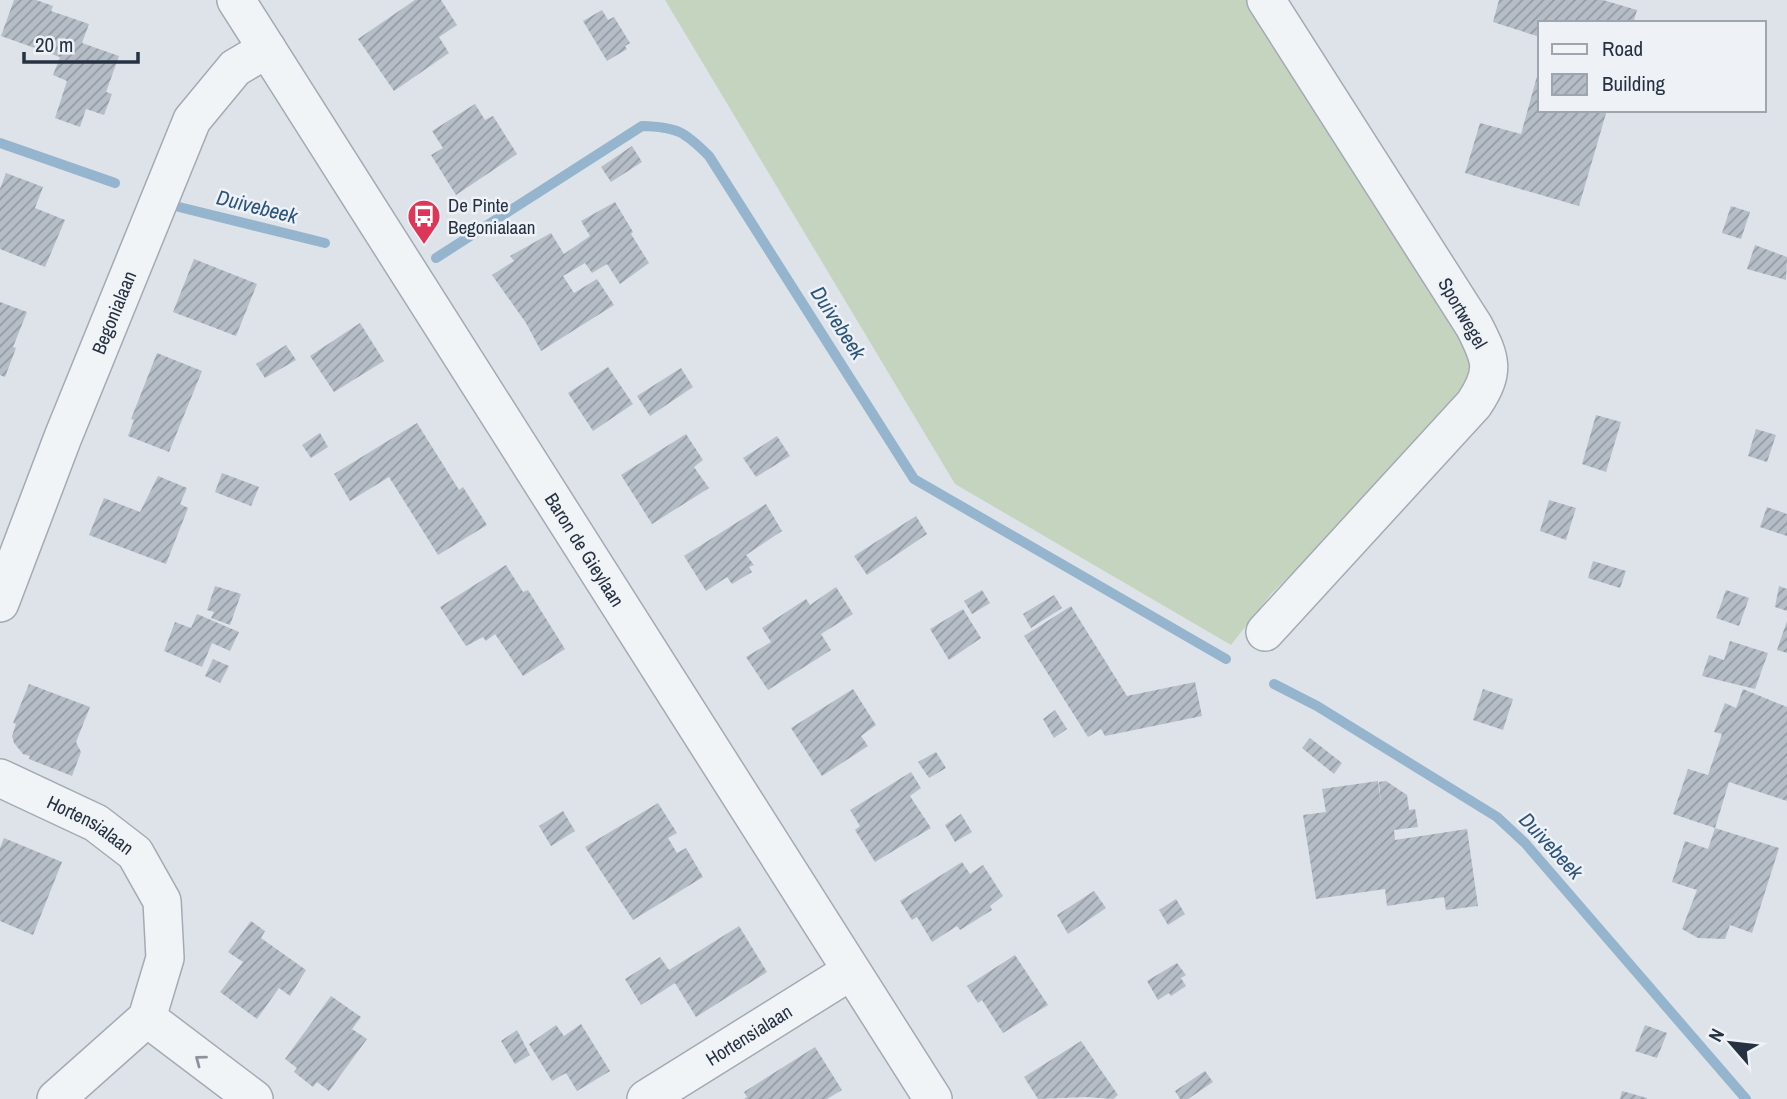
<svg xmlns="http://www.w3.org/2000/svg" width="1787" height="1099" font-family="'Archivo Narrow',sans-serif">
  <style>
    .grass { fill: #c5d4bf }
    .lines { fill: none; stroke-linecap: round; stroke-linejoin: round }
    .stream { stroke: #95b4cd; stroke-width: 10 }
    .building { fill: url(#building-hatch) }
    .street-casing { stroke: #a3aab4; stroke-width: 40 }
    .street { stroke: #f1f4f7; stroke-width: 37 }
    .oneway { stroke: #8c939c }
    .labels { text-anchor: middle; stroke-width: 5; stroke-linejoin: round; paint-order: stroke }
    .poi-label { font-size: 19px; fill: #263242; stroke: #eef2f7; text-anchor: start }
    .street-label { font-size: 19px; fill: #263242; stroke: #eef2f7 }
    .water-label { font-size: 21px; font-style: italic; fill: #2c547a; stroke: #eef2f7 }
  </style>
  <defs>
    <pattern id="building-hatch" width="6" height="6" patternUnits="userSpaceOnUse" patternTransform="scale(1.75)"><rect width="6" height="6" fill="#b5bdc7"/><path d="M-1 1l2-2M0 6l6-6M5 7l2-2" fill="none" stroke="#939aa3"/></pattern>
  </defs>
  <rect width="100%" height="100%" fill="#dee3e9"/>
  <polygon class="grass" points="665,0 1255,0 1471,348 1476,369 1453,415 1271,594 1231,645 955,484"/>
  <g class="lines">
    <g class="stream">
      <polyline points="0,143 115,183"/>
      <polyline points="179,207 325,243"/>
      <path d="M436,258L642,126C677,127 684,131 709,156L914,479L1226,659"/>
      <polyline points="1274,684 1317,706 1497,817 1525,843 1746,1099"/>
    </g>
  </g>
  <g class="building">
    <polygon points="14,0 36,0 53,6 51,11 89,24 82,43 119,56 106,92 112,94 104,115 86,109 80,127 55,118 67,81 53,75 60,57 1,36"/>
    <polygon points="415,0 441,0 457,25 439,37 449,53 394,91 358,39"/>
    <polygon points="1499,0 1603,0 1637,10 1633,23 1540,23 1540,37 1493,22"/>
    <polygon points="602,10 608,20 614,17 630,43 625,46 627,49 607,61 583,21"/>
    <polygon points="1539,69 1540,110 1607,110 1579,206 1465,173 1480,123 1521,134"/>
    <polygon points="475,104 485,120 493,116 517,154 456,195 431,155 443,148 432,131"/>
    <polygon points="632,146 642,162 611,182 601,167"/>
    <polygon points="6,173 43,187 35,208 65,220 45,267 0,249 0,189"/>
    <polygon points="615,202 633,232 631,234 649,263 620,284 607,264 592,273 585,263 563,276 574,293 597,279 614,305 541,351 526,323 492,275 514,261 510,256 551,233 564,254 590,236 581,221"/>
    <polygon points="1731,206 1750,212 1741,239 1722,233"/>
    <polygon points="1755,245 1787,257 1786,280 1747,269"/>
    <polygon points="194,259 257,284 236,336 173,312"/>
    <polygon points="0,302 27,312 13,347 16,348 5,377 0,375"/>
    <polygon points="360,323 384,361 334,392 310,356"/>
    <polygon points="286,345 296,360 265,378 256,364"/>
    <polygon points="157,353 202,371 169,452 128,436 134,420 131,419"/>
    <polygon points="608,367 633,404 593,431 568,393"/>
    <polygon points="681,368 693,387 650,416 637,396"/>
    <polygon points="1596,415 1621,422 1606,472 1582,464"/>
    <polygon points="417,423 459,490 463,487 487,525 438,555 389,477 350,501 334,474"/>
    <polygon points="1756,429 1776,435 1767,462 1748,456"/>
    <polygon points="320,433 328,447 311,458 302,445"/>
    <polygon points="686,434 703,460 694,467 709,488 652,524 621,475"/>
    <polygon points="777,436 790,456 756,477 743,458"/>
    <polygon points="222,473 259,487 251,506 215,492"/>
    <polygon points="158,476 187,488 180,504 188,508 166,564 89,535 104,498 140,512"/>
    <polygon points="1549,500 1576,508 1566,540 1540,531"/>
    <polygon points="766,504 782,531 746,555 754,565 749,567 752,572 732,584 727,577 706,591 684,556"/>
    <polygon points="1767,507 1787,514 1787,536 1760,527"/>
    <polygon points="916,516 927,534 867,575 854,556"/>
    <polygon points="1593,561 1626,571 1620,588 1588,578"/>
    <polygon points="506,565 523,592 528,590 565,649 523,676 495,634 486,641 483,637 466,646 440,607"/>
    <polygon points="215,586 241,594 230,625 211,618 214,612 207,610"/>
    <polygon points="1779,586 1787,589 1787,611 1775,607"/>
    <polygon points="836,587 853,614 821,634 831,650 768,690 746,657 771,642 762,628 806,599 810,605"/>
    <polygon points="982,590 990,603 972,614 964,601"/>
    <polygon points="1726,590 1749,598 1739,626 1716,618"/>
    <polygon points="1054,595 1062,608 1031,628 1023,614"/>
    <polygon points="1071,606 1127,696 1195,682 1202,716 1105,736 1101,729 1088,737 1024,636"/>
    <polygon points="963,609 981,638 949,660 930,629"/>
    <polygon points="197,614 239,632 230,651 212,643 202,667 164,651 175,622 191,628"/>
    <polygon points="1787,621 1787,653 1777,650"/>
    <polygon points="1730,641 1768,653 1755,689 1702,676 1709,655 1724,660"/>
    <polygon points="213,659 229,666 220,683 205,676"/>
    <polygon points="29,684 90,707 76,742 81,752 72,776 29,759 30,756 23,754 14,743 12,736 16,724 13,723"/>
    <polygon points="853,689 876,725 861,736 868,746 822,776 791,728"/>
    <polygon points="1483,689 1513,699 1503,730 1473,720"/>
    <polygon points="1743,689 1787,707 1787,801 1729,782 1715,828 1779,848 1752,933 1730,925 1725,939 1698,938 1682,929 1697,890 1672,882 1685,841 1708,849 1715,828 1673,814 1688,769 1708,775 1722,734 1714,732 1725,703 1736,708"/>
    <polygon points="1055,710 1067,729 1054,738 1043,719"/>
    <polygon points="1310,738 1342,763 1334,774 1302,748"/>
    <polygon points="936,752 946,768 929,778 918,762"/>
    <polygon points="911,772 921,788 910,796 931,828 875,862 855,830 860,826 850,810"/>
    <polygon points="1378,781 1381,804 1379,782 1386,781 1407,795 1409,810 1415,809 1418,827 1394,830 1395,840 1467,829 1478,906 1446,910 1444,897 1387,906 1385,889 1316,899 1303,815 1326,812 1322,789"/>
    <polygon points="658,803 677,833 668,838 677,853 686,848 703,877 633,920 585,847"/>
    <polygon points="563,811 575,831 551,846 539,826"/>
    <polygon points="961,814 972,832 955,842 945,825"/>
    <polygon points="4,838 62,862 33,935 0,921 0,848"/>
    <polygon points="962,862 970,874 983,865 1003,896 990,906 992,910 960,930 957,926 932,942 917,917 912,920 900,901"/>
    <polygon points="1094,891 1106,908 1068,934 1057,915"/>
    <polygon points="1176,899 1185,914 1168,925 1159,910"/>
    <polygon points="251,921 265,931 261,938 306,970 290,996 279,988 257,1019 220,992 243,962 228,952"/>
    <polygon points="739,926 767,972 696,1017 675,983 641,1005 625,979 660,957 669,970"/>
    <polygon points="1015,955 1048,1005 1003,1033 982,1000 978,1003 967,986"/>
    <polygon points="1177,963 1186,975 1181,978 1186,986 1171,996 1169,993 1158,1000 1147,981"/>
    <polygon points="331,996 361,1017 352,1029 367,1039 329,1091 317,1082 313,1087 294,1072 297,1068 285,1059"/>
    <polygon points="581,1024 610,1071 577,1091 566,1073 552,1081 529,1044 556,1025 564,1036"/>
    <polygon points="1645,1025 1667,1033 1657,1058 1635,1051"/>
    <polygon points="517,1030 530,1055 515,1064 501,1041"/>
    <polygon points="1081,1041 1118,1095 1113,1099 1087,1097 1038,1099 1024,1077"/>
    <polygon points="815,1047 842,1090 827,1099 744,1099 747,1097 744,1092"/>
    <polygon points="1205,1071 1213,1082 1188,1099 1180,1099 1175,1091"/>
    <polygon points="1622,1091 1647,1098 1647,1099 1620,1099"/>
  </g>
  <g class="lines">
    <defs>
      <g id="street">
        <path id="s1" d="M236,0L933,1099"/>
        <path id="s2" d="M0,603L63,437L192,120L235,68L267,49"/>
        <path d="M1265,632L1474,404C1496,371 1491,359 1474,326L1266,0"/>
        <path id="s3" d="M0,778L96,823L135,853L162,901L165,958L147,1018L56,1099"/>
        <polyline points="147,1018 254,1099"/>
        <path id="s4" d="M646,1099L851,971"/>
      </g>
    </defs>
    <use href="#street" class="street-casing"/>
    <use href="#street" class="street"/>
  </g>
  <defs><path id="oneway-chevron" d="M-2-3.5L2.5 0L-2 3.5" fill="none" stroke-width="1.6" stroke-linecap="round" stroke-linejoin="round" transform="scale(1.75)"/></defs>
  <use class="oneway" href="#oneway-chevron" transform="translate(200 1060) rotate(-143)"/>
  <defs>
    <symbol id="bus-pin" viewBox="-11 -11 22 30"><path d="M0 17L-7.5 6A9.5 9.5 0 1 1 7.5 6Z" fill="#dc3659" stroke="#eef2f7"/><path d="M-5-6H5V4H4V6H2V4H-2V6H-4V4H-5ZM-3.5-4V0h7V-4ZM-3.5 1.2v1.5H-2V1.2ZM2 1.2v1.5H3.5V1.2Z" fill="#fff"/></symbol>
  </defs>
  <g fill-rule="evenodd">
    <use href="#bus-pin" x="405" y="197" width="38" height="52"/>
  </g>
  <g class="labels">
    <g class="poi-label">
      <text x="448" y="212">De Pinte<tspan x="448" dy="22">Begonialaan</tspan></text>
    </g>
    <g class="street-label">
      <text dy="7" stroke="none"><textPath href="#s2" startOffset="312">Begonialaan</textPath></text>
      <text transform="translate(1463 313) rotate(60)" y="7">Sportwegel</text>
      <text dy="7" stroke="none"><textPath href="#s1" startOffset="651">Baron de Gieylaan</textPath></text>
      <text dy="7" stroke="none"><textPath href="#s3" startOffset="102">Hortensialaan</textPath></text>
      <text dy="7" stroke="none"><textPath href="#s4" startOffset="121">Hortensialaan</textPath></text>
    </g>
    <g class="water-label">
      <text transform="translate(257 207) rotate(14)" y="7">Duivebeek</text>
      <text transform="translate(838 323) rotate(57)" y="7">Duivebeek</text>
      <text transform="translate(1551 846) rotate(47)" y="7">Duivebeek</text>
    </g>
  </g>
  <rect x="1538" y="21" width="228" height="91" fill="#eef2f7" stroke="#9ea5af" stroke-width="2"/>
  <rect x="1552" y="44" width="35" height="10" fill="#f1f4f7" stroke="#9ea5af" stroke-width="2"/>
  <text x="1602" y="56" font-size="21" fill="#263242">Road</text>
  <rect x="1552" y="74" width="35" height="21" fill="url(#building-hatch)" stroke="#9ea5af" stroke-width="2"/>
  <text x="1602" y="91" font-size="21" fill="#263242">Building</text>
  <g transform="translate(1731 1043) rotate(298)" stroke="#eef2f7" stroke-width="5" paint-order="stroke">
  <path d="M0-5L12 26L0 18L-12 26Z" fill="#263242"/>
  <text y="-10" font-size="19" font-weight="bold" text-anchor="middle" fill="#263242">N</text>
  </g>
  <path d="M24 52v10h114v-10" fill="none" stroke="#263242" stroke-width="3.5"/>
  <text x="35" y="52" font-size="21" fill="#263242" stroke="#eef2f7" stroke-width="5" paint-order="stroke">20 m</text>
</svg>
